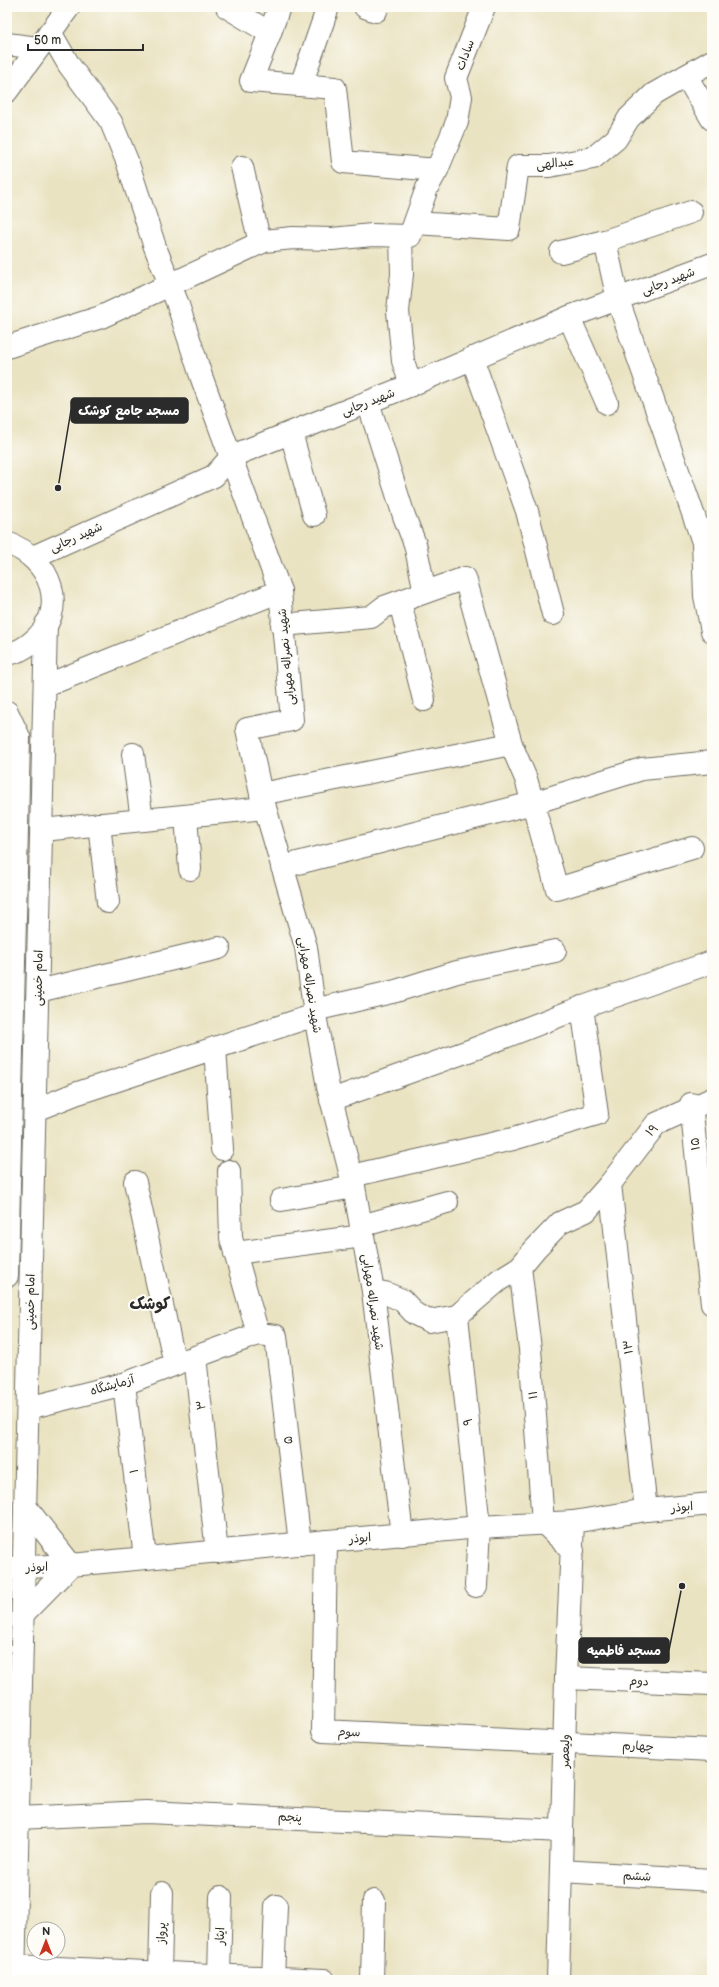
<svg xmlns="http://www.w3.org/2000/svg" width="719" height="1987" font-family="'Balsamiq Sans','Playpen Sans Arabic',sans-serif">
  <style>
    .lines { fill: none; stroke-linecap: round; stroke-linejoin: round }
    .minor-casing { stroke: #6e6b60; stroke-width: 24 }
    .major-casing { stroke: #6e6b60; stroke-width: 24 }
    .minor { stroke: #fff; stroke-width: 22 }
    .major { stroke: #fff; stroke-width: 22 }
    .labels { text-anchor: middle; stroke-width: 4; stroke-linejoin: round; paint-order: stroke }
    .street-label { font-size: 12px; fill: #2b2b2b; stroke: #fdfcf7 }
    .district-label { font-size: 16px; font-weight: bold; fill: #2b2b2b; stroke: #fdfcf7 }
    .leader { fill: none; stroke: #2b2b2b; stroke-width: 1.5 }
    .callout-dot { fill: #2b2b2b; stroke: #fdfcf7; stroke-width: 1.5 }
    .callout { fill: #2b2b2b; stroke: #2b2b2b; stroke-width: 1.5 }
    .callout-label { font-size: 13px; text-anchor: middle; font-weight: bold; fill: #fff }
  </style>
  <rect width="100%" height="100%" fill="#fdfcf7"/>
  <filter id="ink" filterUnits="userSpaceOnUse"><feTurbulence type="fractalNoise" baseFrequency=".025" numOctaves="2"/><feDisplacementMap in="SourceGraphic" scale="8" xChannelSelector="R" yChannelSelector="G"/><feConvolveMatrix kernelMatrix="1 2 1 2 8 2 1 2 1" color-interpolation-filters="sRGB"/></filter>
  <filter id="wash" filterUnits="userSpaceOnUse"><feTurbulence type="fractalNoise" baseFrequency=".012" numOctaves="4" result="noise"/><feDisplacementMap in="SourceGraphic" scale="16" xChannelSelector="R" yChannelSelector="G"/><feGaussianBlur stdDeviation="0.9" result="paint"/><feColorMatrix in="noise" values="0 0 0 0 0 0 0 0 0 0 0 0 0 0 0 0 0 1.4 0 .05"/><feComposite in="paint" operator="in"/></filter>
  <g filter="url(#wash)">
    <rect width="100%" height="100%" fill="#eae3c2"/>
  </g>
  <g filter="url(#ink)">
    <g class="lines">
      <defs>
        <g id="minor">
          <polyline points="227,7 270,33 251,81 335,88 343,162 437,170 457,122 461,97 456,78 484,7"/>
          <polyline points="365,7 376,11"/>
          <polyline points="50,32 69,65 111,122 127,161 155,247 177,302 201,376 280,591 292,720 247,729 261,794 306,947 315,1015 328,1087 354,1187 373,1291 402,1535"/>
          <polyline points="270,33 279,7"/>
          <polyline points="7,44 38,48"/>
          <polyline points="686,76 712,119"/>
          <polyline points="301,85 328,7"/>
          <polyline points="7,91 69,7"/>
          <polyline points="242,167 260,243"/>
          <polyline points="415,223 509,229 518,166 549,166 593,158 616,139 629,118 654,94 712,61"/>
          <polyline points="401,236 402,274 398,311 403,361 411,385"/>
          <polyline points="605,241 691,212"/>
          <polyline points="561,252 605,241 618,300 703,542 705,596 712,631"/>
          <polyline points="569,317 607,403"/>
          <polyline points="7,347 101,317 264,241 293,238 332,239 372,235 410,236 427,188 437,170 430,169"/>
          <polyline points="472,358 527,511 553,614"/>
          <polyline points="368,402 404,516 415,544 425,592"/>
          <polyline points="291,433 314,515"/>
          <polyline points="33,557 214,476 232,456 411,385 569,317 712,264"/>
          <polyline points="400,602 424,700"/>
          <polyline points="282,625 371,617 384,607 465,578 511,744 526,779 557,889 692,848"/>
          <polyline points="45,686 280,591"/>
          <polyline points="133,754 142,820"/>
          <polyline points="261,794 511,744"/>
          <polyline points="186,816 190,869"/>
          <polyline points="99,824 108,902"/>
          <polyline points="42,830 265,808"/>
          <polyline points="282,867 533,803 642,769 712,762"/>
          <polyline points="38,991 219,948"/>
          <polyline points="314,1010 396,991 457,972 555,951"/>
          <polyline points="215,1048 222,1149"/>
          <polyline points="331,1100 474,1049 569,1012 712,962"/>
          <polyline points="691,1104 712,1304"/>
          <polyline points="35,1110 75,1094 315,1015"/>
          <polyline points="351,1176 513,1139 597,1114 582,1007"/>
          <polyline points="135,1182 175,1364"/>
          <polyline points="610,1184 646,1510"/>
          <polyline points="281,1200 354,1187"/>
          <polyline points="361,1226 447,1202"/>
          <polyline points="235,1253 363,1236"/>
          <polyline points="520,1267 530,1349 543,1522 573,1551"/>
          <polyline points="373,1291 385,1293 402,1300 415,1314 429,1321 457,1316 499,1280 520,1267 535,1249 560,1223 586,1211 610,1184 656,1124 712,1099"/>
          <polyline points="457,1316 479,1527 476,1586"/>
          <polyline points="258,1334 276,1336 300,1544"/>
          <polyline points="124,1384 145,1558"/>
          <polyline points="28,1408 124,1384 189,1359"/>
          <polyline points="326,1541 323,1731 712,1750"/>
          <polyline points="217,1552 195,1357 258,1334 231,1238 229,1171"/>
          <polyline points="566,1678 712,1684"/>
          <polyline points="18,1818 146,1812 562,1831"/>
          <polyline points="561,1871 712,1880"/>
          <polyline points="14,1966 324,1980"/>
          <polyline points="160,1972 162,1893"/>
          <polyline points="219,1975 221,1897"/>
          <polyline points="273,1978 276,1906"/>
          <polyline points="372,1980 374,1901"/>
          <polyline points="558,1980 566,1678 573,1522"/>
        </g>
        <g id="major">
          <path d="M7,543C51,558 71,610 32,642C25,648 16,653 7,654"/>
          <polyline points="7,712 19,737 7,1276"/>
          <polyline points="7,1568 71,1565 479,1527 573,1522 646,1510 712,1504"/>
          <polyline points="23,1614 71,1565 25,1506"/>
          <polyline points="14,1980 46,624"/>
        </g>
      </defs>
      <use href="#minor" class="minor-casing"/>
      <use href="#major" class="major-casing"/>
      <use href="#minor" class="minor"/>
      <use href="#major" class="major"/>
    </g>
  </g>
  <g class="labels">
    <g class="street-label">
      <text transform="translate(465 55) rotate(-69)" y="4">سادات</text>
      <text transform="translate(555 163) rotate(-5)" y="4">عبدالهی</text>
      <text transform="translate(668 281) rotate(-21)" y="4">شهید رجایی</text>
      <text transform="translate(368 402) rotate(-21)" y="4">شهید رجایی</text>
      <text transform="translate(76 537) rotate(-24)" y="4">شهید رجایی</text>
      <text transform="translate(286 657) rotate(-95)" y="4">شهید نصراله مهرابی</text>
      <text transform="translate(38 978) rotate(-89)" y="4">امام خمینی</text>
      <text transform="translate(310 985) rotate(81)" y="4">شهید نصراله مهرابی</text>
      <text transform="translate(652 1130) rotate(-47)" y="4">۱۹</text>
      <text transform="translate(695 1144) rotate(-96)" y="4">۱۵</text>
      <text transform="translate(30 1302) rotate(-89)" y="4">امام خمینی</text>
      <text transform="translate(373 1302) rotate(82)" y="4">شهید نصراله مهرابی</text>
      <text transform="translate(628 1347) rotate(-96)" y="4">۱۳</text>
      <text transform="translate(112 1385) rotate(-16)" y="4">آزمایشگاه</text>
      <text transform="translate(533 1395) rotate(-94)" y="4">۱۱</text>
      <text transform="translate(201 1405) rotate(-97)" y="4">۳</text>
      <text transform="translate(468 1422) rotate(-96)" y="4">۹</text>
      <text transform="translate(288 1440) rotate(-97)" y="4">۵</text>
      <text transform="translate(134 1471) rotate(-97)" y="4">۱</text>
      <text transform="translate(682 1507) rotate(-5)" y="4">ابوذر</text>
      <text transform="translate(360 1538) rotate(-5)" y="4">ابوذر</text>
      <text transform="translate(37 1567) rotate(-2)" y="4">ابوذر</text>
      <text transform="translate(639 1681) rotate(2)" y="4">دوم</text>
      <text transform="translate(349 1732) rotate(2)" y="4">سوم</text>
      <text transform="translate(638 1746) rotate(3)" y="4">چهارم</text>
      <text transform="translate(565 1751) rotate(-89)" y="4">ولیعصر</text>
      <text transform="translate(290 1817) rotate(3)" y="4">پنجم</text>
      <text transform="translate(637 1876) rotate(3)" y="4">ششم</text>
      <text transform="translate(161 1933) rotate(-89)" y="4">پرواز</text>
      <text transform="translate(220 1936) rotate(-88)" y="4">ایثار</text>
    </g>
    <g class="district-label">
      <text x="150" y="1309">کوشک</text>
    </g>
  </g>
  <path class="leader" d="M58 488L71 410M682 1586L669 1650"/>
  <g class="callout-dot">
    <circle cx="58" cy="488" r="4"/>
    <circle cx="682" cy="1586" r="4"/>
  </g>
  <g class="callout">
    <rect x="71" y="398" width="117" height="25" rx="4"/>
    <rect x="579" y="1638" width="90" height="25" rx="4"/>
  </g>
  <g class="callout-label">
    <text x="129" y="415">مسجد جامع کوشک</text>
    <text x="624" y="1655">مسجد فاطمیه</text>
  </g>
  <rect width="719" height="1987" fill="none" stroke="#fdfcf7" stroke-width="24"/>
  <g transform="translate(46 1941)"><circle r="19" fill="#fdfcf7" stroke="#a9a8a5"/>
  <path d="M0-3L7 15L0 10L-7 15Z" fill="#c8321e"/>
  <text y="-6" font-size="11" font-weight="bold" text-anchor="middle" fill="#2b2b2b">N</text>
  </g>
  <path d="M28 44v6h115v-6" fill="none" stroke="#2b2b2b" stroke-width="2"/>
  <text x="34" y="44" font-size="12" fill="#2b2b2b" stroke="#fdfcf7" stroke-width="3" paint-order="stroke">50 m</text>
</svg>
